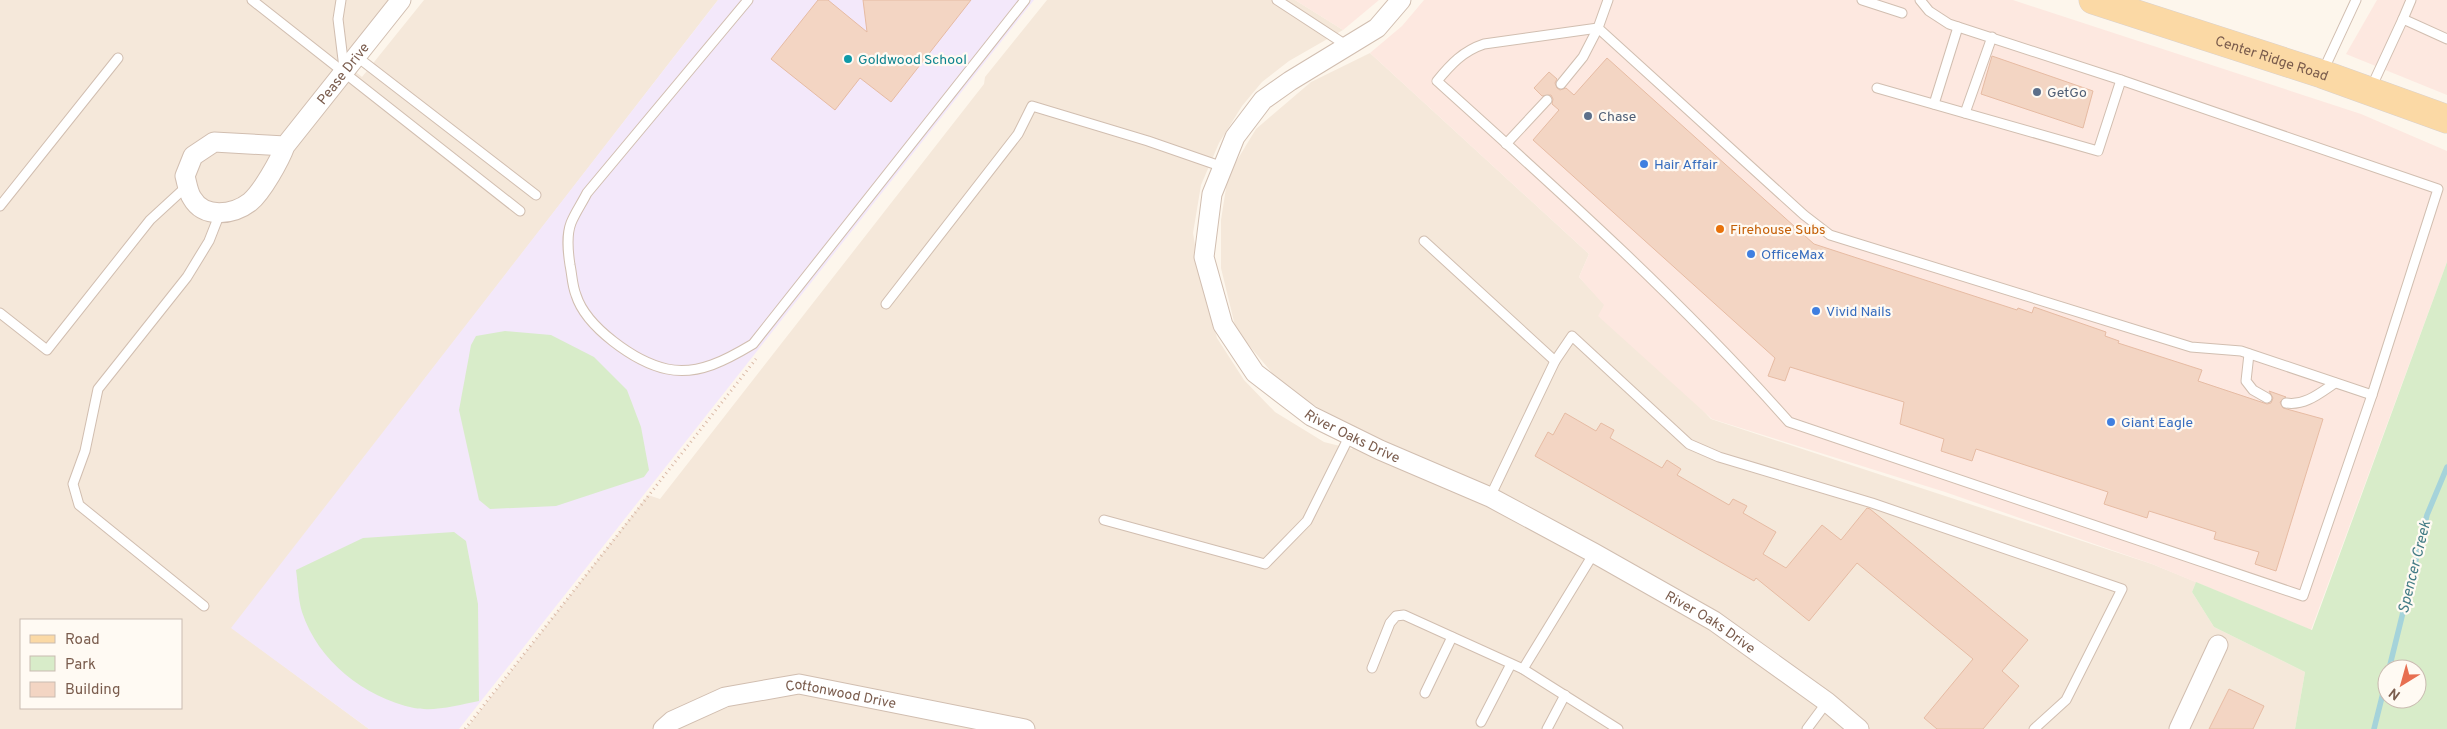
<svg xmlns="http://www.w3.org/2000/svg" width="2447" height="729" font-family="Overpass,sans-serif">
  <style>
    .residential { fill: #f5e8da; fill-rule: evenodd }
    .commercial { fill: #fde8e0 }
    .education { fill: #f3e8fa }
    .green { fill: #d8ecc9; fill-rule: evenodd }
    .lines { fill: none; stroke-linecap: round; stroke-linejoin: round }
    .stream { stroke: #a5d3da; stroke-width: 5.5 }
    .building { fill: #f3d5c3; stroke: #e6bba3 }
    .lane-casing { stroke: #d1beb0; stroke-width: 11 }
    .street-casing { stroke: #d1beb0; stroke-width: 21 }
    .primary-casing { stroke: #dad1cd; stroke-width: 29 }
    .path { stroke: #d9b8a5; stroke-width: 3; stroke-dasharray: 1 4; stroke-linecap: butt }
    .lane { stroke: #fff; stroke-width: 9 }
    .street { stroke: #fff; stroke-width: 19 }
    .primary { stroke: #fbd9a5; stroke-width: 28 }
    .culture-dot { fill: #0f9aa8; stroke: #fffaf3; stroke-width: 2 }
    .service-dot { fill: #5c6f8a; stroke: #fffaf3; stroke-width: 2 }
    .shop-dot { fill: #3f7fe0; stroke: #fffaf3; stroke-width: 2 }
    .food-dot { fill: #e8710a; stroke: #fffaf3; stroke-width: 2 }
    .labels { text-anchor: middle; stroke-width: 4.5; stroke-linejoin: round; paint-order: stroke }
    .street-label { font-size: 14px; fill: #7a5c4d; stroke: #fffaf3 }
    .culture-label { font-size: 14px; fill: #0d838f; stroke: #fffaf3; text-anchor: start }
    .service-label { font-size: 14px; fill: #4e5e75; stroke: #fffaf3; text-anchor: start }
    .shop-label { font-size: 14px; fill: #366cbe; stroke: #fffaf3; text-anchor: start }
    .food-label { font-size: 14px; fill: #c56008; stroke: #fffaf3; text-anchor: start }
    .water-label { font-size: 15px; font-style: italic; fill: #437c86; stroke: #fffaf3 }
  </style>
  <rect width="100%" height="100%" fill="#fdf6ec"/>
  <g class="residential">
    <path d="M0,0H389L342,61L362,77L424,0H718L232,628L369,729H0ZM21,620H181V708H21Z"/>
    <polygon points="1047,0 1295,0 1343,30 1289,61 1262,82 1242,106 1219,143 1201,185 1193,233 1201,281 1217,338 1244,380 1275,412 1324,442 1352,449 1364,431 1349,426 1284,387 1236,330 1221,268 1221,220 1228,175 1256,129 1311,82 1370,53 1589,254 1579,277 1711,419 2152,564 2196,582 2192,592 2214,627 2305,672 2295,729 466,729 648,495 660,499 984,84 985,77"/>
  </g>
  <g class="commercial">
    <polygon points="1295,0 1379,0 1343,30"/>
    <polygon points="1424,0 2013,0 2361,114 2447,151 2447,262 2311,630 2152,564 1945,492 1712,419 1598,316 1604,305 1579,277 1589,254 1370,53 1402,26"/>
    <polygon points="2377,0 2447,0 2447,95 2346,54"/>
  </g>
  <polygon class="education" points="718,0 1034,0 459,729 369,729 231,628"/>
  <g class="green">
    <path d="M2447,262V729H2295L2305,672L2214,627L2192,592L2196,582L2312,630ZM2387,669H2417V699H2387Z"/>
    <polygon points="505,331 551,335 594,357 627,390 641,427 649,470 644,477 556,506 490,509 479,500 459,410 471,345 476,336"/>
    <path d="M454,532L466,541L478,604L479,701C459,705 434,712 414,708C364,697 318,661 302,612C298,599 298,583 296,570L363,538Z"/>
  </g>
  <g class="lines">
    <g class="stream">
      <polyline points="2389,669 2427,515 2447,467"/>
      <polyline points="2374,729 2387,677"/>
    </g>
  </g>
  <g class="building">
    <polygon points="818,0 828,0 867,32 863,0 971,0 891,102 860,78 835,110 771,59"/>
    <polygon points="1992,56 2093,91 2083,128 1981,94"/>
    <polygon points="1607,58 1814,244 2017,310 2018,308 2032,313 2034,307 2106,332 2105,336 2119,341 2118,343 2202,370 2198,381 2267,404 2271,403 2273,398 2269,391 2286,397 2280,402 2283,408 2323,419 2276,571 2255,564 2259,552 2214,539 2216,532 2149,511 2147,518 2104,504 2108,492 1976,449 1972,461 1941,451 1944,439 1900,424 1904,402 1790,367 1785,381 1768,376 1775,358 1533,140 1559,110 1552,104 1553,99 1551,95 1542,96 1534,88 1549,72 1557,79 1555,83 1557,88 1560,90 1566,88 1574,95"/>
    <polygon points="1565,413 1596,431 1601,423 1614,430 1610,438 1662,468 1667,460 1681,469 1677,475 1729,505 1733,499 1747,506 1743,513 1776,532 1763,554 1786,568 1822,525 1841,540 1867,508 1870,509 2028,640 2002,671 2019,686 1983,729 1937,729 1924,718 1973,659 1857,563 1809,621 1756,578 1754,581 1535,456 1548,432 1553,435"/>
    <polygon points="2229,689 2264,706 2253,729 2209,729"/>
  </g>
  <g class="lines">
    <defs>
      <g id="lane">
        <polyline points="252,0 520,211"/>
        <polyline points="341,0 338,19 344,68"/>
        <path d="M748,0L587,193C582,203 575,213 571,223C566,236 568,252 570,265C572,274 572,285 576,295C586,327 635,362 667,369C698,376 728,359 753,344L1025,0"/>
        <polyline points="1277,0 1349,47"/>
        <polyline points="1608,0 1598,28 1804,215 1830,235 2191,347 2241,351 2372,395 2438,189 2121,80 1949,24 1929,11 1920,0"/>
        <polyline points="1862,0 1902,13"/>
        <polyline points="2403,19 2411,0"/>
        <path d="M1598,28L1484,44C1463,51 1451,64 1437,81C1558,190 1681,300 1789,422L2303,596L2372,395"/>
        <polyline points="356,56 536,195"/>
        <polyline points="2323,71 2356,0"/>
        <polyline points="1561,84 1583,57 1598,28"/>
        <polyline points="1877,88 2098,151 2121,80"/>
        <polyline points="2371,88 2403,19 2447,39"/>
        <polyline points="1934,104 1958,27"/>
        <polyline points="1965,113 1992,37"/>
        <polyline points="1506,144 1547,100"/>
        <polyline points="0,206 118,58"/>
        <polyline points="1424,241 1555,361"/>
        <polyline points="886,304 1018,134 1032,106 1148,141 1223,167"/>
        <polyline points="0,313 47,350 150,220 187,186"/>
        <polyline points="2249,354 2246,381 2253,390 2267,398"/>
        <path d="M2286,403C2305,406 2320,393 2335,383"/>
        <polyline points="1490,497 1555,361 1572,336 1689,444 1719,457 1872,503 2122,589 2066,700 2034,729"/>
        <polyline points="1104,520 1265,564 1307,521 1350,435"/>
        <polyline points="1594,553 1523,669 1618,729"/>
        <polyline points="204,606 79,505 73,484 85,451 98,389 187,277 209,241 220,213"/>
        <polyline points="1372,668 1390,623 1396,616 1404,615 1523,669"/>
        <polyline points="1425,693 1452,637"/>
        <polyline points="1481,722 1511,664"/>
        <polyline points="1547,729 1565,695"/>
        <polyline points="1807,729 1827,702"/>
      </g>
      <g id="street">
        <path id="s1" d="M1401,0L1377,28L1290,81L1263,100L1235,137L1212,194L1204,257L1223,325L1255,373L1311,416L1380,450L1490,497L1594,553L1714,621L1827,702L1859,729"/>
        <path id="s2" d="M285,146L214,142L193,156L185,176C187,183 188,192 192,198C204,219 233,215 250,202C262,192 280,160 285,146L401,0"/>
        <path id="s3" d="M663,729L672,721L725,697L799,684L1025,729"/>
        <polyline points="2179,729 2218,645"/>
      </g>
      <g id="primary">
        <path id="s4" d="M2093,0L2322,74L2447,119"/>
      </g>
    </defs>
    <use href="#lane" class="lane-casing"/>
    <use href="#street" class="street-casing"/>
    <use href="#primary" class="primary-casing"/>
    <polyline class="path" points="465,729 756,359"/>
    <use href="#lane" class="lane"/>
    <use href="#street" class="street"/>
    <use href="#primary" class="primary"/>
  </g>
  <circle class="culture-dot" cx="848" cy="59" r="5"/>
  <g class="service-dot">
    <circle cx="2037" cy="92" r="5"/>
    <circle cx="1588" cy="116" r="5"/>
  </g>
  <g class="shop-dot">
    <circle cx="1644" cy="164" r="5"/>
    <circle cx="1751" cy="254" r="5"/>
    <circle cx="1816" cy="311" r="5"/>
    <circle cx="2111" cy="422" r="5"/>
  </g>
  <circle class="food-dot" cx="1720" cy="229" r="5"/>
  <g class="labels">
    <g class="street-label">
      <text dy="5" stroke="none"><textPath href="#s4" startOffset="188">Center Ridge Road</textPath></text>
      <text dy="5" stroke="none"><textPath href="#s2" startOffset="366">Pease Drive</textPath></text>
      <text dy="5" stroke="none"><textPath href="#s1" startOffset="588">River Oaks Drive</textPath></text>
      <text dy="5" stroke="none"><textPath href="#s1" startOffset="992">River Oaks Drive</textPath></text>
      <text dy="5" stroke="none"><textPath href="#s3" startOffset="188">Cottonwood Drive</textPath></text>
    </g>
    <g class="culture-label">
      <text x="858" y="64">Goldwood School</text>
    </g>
    <g class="service-label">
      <text x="2047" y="97">GetGo</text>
      <text x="1598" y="121">Chase</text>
    </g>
    <g class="shop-label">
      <text x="1654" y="169">Hair Affair</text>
      <text x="1761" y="259">OfficeMax</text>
      <text x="1826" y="316">Vivid Nails</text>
      <text x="2121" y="427">Giant Eagle</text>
    </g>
    <g class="food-label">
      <text x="1730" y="234">Firehouse Subs</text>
    </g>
    <g class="water-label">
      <text transform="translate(2414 567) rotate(-76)" y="5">Spencer Creek</text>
    </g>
  </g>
  <rect x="20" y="619" width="162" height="90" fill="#fffaf3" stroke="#cabbb1"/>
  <rect x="30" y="635" width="25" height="8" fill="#fbd9a5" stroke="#cabbb1"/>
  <text x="65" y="644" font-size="15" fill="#7a5c4d">Road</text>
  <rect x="30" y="656" width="25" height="15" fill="#d8ecc9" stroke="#cabbb1"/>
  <text x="65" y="669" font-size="15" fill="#7a5c4d">Park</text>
  <rect x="30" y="682" width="25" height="15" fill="#f3d5c3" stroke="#cabbb1"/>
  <text x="65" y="694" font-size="15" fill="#7a5c4d">Building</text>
  <g transform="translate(2402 684) rotate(217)"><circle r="24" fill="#fffaf3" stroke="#cabbb1"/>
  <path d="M0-4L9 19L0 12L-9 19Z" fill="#e76f51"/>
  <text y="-8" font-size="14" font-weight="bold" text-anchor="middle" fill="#7a5c4d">N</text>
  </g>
</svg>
